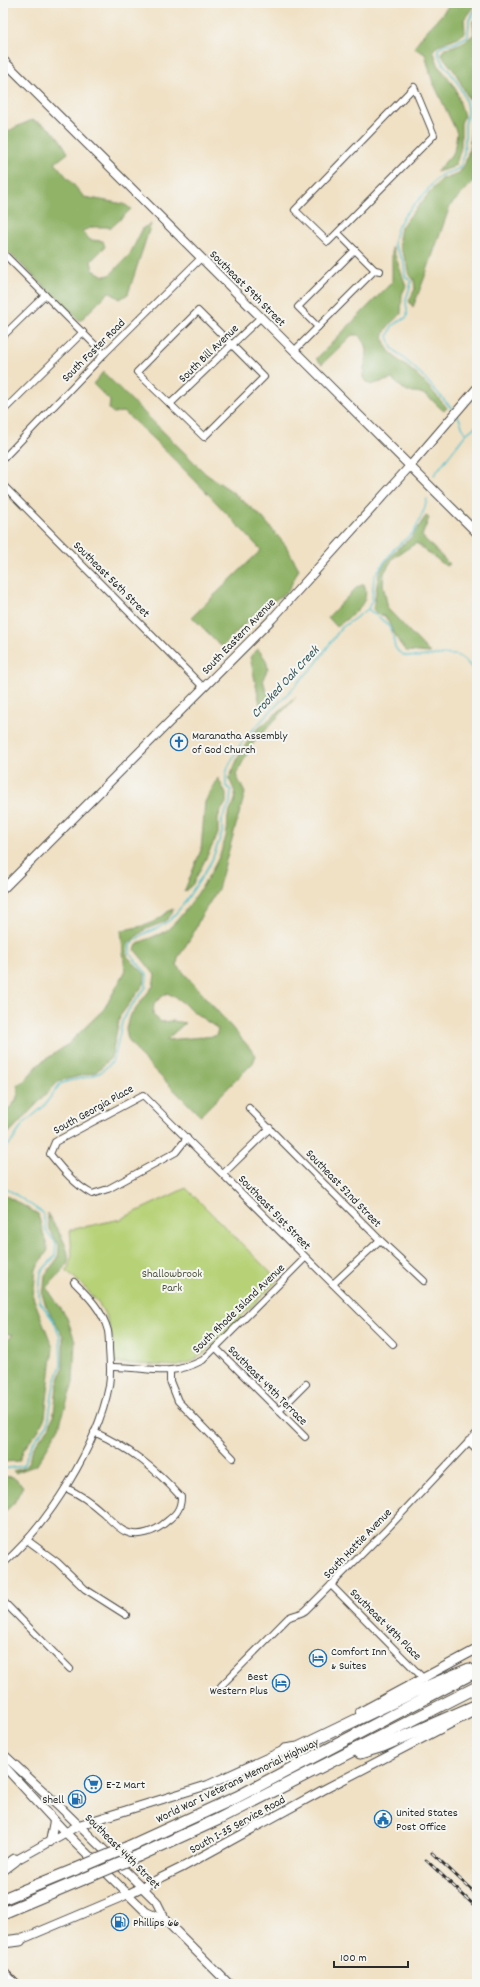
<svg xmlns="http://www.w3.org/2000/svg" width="480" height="1987" font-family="Dekko,sans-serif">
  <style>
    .green { fill: #b6d176; stroke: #707e50 }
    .forest { fill: #90b367; stroke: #5e6f49; fill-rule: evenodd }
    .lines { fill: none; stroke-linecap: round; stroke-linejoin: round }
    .stream { stroke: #56c2cf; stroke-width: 1.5 }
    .minor-casing { stroke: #494642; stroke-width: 8 }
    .tertiary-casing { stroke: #494642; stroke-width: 9 }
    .secondary-casing { stroke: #494642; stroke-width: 10 }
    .motorway-casing { stroke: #494642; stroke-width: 13 }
    .minor { stroke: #fff; stroke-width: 6 }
    .tertiary { stroke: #fff; stroke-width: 7 }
    .secondary { stroke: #fff; stroke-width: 8 }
    .motorway { stroke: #fff; stroke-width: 11 }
    .rail-casing { stroke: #2b2b2b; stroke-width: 3 }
    .rail { stroke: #f6f6f2; stroke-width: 1.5; stroke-dasharray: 4.5; stroke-linecap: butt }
    .motorway-bridge-casing { stroke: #494642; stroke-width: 13; stroke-linecap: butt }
    .motorway-bridge { stroke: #fff; stroke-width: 11 }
    .labels { text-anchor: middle; stroke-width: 4; stroke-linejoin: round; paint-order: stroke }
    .street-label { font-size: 12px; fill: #2b2b2b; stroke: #f6f6f2 }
    .poi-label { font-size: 12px; fill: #2b2b2b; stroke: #f6f6f2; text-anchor: start }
    .park-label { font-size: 12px; fill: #4e543e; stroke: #f6f6f2 }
    .water-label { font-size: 13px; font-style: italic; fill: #38585c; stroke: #f6f6f2 }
  </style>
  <rect width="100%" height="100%" fill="#f6f6f2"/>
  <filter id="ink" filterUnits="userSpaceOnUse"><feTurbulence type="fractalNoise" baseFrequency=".025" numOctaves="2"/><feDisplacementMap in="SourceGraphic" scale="8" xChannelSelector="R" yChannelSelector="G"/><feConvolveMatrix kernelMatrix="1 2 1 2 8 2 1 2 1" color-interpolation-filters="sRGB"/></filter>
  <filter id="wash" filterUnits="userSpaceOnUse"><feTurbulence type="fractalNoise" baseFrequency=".012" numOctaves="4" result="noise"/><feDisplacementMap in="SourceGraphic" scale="16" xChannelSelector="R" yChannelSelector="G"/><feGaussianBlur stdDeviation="0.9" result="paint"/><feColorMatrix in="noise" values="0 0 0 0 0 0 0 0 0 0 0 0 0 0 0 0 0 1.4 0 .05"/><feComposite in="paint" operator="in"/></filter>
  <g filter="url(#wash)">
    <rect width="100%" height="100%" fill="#f0e1c5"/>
    <path class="green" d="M186,1188L278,1280L206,1352L193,1361L178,1366L116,1363L113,1361C114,1315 99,1300 67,1271L72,1255L70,1230L121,1219Z"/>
    <g class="forest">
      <path d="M450,3H476L464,19L465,33C454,41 443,40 433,50L439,67L447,76L456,90L464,116L461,123V147L456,164L451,168L436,172L454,152L457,133L432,80L425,54L414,48C423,31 440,20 450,3Z"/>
      <path d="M477,17V55L475,57L477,59V159L472,183L450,206L424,279L413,307L409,301L415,289L414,280L409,274L408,265L400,247L399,239L401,227L441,179L451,177L459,173L465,164L469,150L473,107L455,72L441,54L445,48C456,46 466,42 474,34L473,21Z"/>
      <path d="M32,120C51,126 59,136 68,153L55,163L84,197L124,204L131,209L112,227H93L82,231L90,240L103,241L105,247L91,261L93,270L104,276L110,275L130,254L143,228L151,224L128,294L120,299L109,292L80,321L3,247V135L14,128Z"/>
      <path d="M392,247L406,286L402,294L401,314C394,320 381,330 384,341C388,356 408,366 418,376C429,386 437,397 447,408L444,411C429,399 428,391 407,392L392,379L370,385L363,378C363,359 374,351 359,335H352L322,364L316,359L392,282Z"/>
      <path d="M103,372L206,474L230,490L262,517L286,546L299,569L288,591L254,615L222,647L192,617L261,550C217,503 172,455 124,412L113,413L109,409L110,401L93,384Z"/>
      <path d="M426,516L429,518L422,536L449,564L446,566L416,543L393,558L384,573L383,584L388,609L430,653L406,651C397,642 392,628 385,616L377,614L373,609L379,573L384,564L396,550L411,538Z"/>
      <path d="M364,584C372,605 350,615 337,627L328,617L357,587Z"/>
      <polygon points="258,649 266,660 268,668 263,679 266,691 274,699 271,705 261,709 250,657"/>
      <path d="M296,697L251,746L236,775L245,793L218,889L200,918L193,934L178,958L177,965L256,1055L253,1063L200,1116L141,1057L128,1039L126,1029L129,1017L153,986L155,975L135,950L137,945C146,938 158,936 167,930C183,918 214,871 221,852C223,846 226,838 227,831C228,826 227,821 228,816C235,798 240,800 229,779L239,756L253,733ZM167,993C181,999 190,1010 202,1018C207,1022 212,1024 218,1029L216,1036L166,1040L185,1023L173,1021L161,1022L153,1015L154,1003Z"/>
      <polygon points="218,778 226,794 226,803 220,812 218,818 218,834 193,884 184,892 201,850 205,802"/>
      <path d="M173,909C169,925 154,924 143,931C138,935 133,940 128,944L127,956L145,974L144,984L120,1016L111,1058L96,1072L59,1081L3,1139V1115C12,1106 21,1098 17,1085L24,1081L39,1064L67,1045L104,1009L125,972L121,930C134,928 149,926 160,918C165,915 167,911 173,909Z"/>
      <polygon points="3,1194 38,1214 48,1250 36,1269 33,1297 53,1348 45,1417 38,1431 24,1449 19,1461 3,1462 3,1341 8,1340 13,1334 3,1334"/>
      <path d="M47,1213C53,1224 74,1251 67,1264C62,1272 53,1280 47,1288L67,1318L75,1341L73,1383L59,1427L37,1465L15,1473L13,1471L24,1468L28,1463L34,1446L50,1426L54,1413L57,1386L63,1368V1336L46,1306L42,1294L44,1288L45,1275L58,1258L59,1245L49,1230Z"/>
      <polygon points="3,1476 13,1477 23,1486 14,1503 3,1514"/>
    </g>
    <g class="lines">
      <g class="stream">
        <path d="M453,410L420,373L392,348L388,336L392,326L407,317C408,310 406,307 406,300C406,295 411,291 411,281L405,276L404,262L394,245C394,221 412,208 426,192C431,186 434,180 440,176C447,171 457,173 461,165C466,153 465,138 465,126C465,122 467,118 467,114C468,100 459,83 450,72C444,64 439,61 438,49L445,44L455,43L468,36L469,20L477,7"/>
        <path d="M457,415C462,421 461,429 466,434"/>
        <polyline points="434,475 466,434 477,425"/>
        <path d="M368,609C376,616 389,622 392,633C395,641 392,649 402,654C418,662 443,650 458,656C465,660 471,667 477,672"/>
        <polyline points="3,1151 13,1140 23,1124 43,1107 60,1084 68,1081 92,1076 101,1072 112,1062 116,1051 122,1022 129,1009 146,987 147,974 130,954 130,945 143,934 158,928 170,920 182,906 203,875 212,860 222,833 222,819 230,803 231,790 226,786 226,774 228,767 243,740 315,665 341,628 368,609 372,600 374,578 377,572 394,549 414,532 424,510 427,499"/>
        <polyline points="3,1186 43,1213 46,1231 56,1243 55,1256 41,1272 39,1294 40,1302 53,1320 60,1336 61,1365 53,1389 48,1424 32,1444 23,1466 3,1469"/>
      </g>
    </g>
  </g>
  <g filter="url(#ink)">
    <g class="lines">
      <defs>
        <g id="minor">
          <polygon points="414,87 434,135 328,242 295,210"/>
          <polyline points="338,233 375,270"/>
          <polyline points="3,253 104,354"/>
          <polygon points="198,311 264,377 204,437 137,372"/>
          <polyline points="318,327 298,307 355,250"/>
          <polyline points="3,336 45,295"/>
          <polyline points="294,351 375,270 380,271"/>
          <polyline points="170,404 261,317"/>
          <polyline points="3,411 83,332"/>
          <polyline points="3,459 104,354 201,258"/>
          <polyline points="3,485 204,688"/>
          <polyline points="249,1108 380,1240 424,1281"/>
          <path d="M187,1138L176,1152L108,1189L92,1194C75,1185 62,1169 50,1154L55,1142L143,1095L393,1344"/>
          <polyline points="223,1174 270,1128"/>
          <polyline points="333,1284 380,1240"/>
          <polyline points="216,1348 305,1437"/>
          <path d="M110,1367C147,1366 167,1379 203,1360L305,1258"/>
          <polyline points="170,1371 170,1381 178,1401 233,1458"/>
          <polyline points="279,1411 306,1384"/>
          <path d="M66,1488C79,1494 91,1502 102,1512C109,1518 117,1528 126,1532C139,1538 156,1531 166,1522C175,1515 181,1510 181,1497C155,1468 130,1448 94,1432"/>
          <polyline points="27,1540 57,1562 85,1589 126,1615"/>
          <path d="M3,1564C49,1523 97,1447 109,1386C111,1374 110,1361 109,1349C109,1344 109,1337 108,1331C103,1311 88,1296 74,1282"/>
          <polyline points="331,1585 424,1679"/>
          <polyline points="3,1601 70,1669"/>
          <path d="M221,1686L288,1618C294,1614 301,1615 306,1610L387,1529L477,1433"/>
          <polyline points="3,1970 17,1984"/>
        </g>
        <polyline id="tertiary" points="469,1441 477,1449"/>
        <g id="secondary">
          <polyline points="3,60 477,533"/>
          <polyline points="3,889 272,619 410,466 477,388"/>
          <polyline points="360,1712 477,1649"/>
          <polyline points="3,1754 57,1804 156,1901 166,1921 229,1984"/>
          <polyline points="3,1765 66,1833 146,1912 166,1921"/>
          <polyline points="50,1842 54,1821"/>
          <polyline points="11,1863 79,1825 208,1785 289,1748"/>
          <polyline points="15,1942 124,1896 181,1868 323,1790 473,1712"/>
        </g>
        <g id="motorway">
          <polyline points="285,1750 298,1748 414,1692 469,1669"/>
          <polyline points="360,1753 383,1746 477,1705"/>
          <polyline points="128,1847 237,1797 477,1671"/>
          <polyline points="138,1856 219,1819 477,1687"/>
          <polyline points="3,1869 15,1860"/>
          <polyline points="3,1899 76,1869"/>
          <polyline points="3,1913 86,1878"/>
          <polyline points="3,1942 20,1940"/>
        </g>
      </defs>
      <use href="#minor" class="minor-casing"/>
      <use href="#tertiary" class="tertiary-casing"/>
      <use href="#secondary" class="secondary-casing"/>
      <use href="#motorway" class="motorway-casing"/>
      <use href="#minor" class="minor"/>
      <use href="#tertiary" class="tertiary"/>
      <use href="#secondary" class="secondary"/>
      <use href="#motorway" class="motorway"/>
      <defs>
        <g id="rail">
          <polyline points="432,1853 477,1895"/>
          <polyline points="426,1860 477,1908"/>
        </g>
      </defs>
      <use href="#rail" class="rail-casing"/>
      <use href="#rail" class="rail"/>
      <defs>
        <g id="motorway-bridge">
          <polyline points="76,1869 128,1847"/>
          <polyline points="86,1878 138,1856"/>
        </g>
      </defs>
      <use href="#motorway-bridge" class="motorway-bridge-casing"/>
      <use href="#motorway-bridge" class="motorway-bridge"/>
    </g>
  </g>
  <defs>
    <symbol id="church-ring" viewBox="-11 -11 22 22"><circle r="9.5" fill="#f6f6f2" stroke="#1f6fb2" stroke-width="1.5"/><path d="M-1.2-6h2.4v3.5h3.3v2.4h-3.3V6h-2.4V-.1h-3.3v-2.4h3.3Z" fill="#1f6fb2"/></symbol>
    <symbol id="hotel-ring" viewBox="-11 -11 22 22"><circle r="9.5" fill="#f6f6f2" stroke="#1f6fb2" stroke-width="1.5"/><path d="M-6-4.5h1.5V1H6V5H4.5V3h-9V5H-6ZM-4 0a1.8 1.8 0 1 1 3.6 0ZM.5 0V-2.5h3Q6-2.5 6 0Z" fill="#1f6fb2"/></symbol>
    <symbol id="supermarket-ring" viewBox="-11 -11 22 22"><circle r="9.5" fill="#f6f6f2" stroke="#1f6fb2" stroke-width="1.5"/><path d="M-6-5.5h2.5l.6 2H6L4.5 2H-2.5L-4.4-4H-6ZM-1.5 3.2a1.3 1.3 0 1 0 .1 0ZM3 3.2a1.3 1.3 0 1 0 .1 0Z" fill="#1f6fb2"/></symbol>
    <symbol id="fuel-ring" viewBox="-11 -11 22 22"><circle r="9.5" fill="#f6f6f2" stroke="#1f6fb2" stroke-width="1.5"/><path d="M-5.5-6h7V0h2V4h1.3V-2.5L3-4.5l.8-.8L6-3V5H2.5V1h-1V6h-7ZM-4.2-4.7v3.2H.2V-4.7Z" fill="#1f6fb2"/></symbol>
    <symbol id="civic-ring" viewBox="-11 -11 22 22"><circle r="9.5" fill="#f6f6f2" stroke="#1f6fb2" stroke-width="1.5"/><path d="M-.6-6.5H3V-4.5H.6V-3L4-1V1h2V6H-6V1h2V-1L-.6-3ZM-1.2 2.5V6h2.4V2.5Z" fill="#1f6fb2"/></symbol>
  </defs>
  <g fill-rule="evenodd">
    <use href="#church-ring" x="169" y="732" width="20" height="20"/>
    <use href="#hotel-ring" x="308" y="1648" width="20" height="20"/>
    <use href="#hotel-ring" x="271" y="1673" width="20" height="20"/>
    <use href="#supermarket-ring" x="83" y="1774" width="20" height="20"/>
    <use href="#fuel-ring" x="67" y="1789" width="20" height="20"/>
    <use href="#civic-ring" x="373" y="1809" width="20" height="20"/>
    <use href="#fuel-ring" x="110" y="1912" width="20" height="20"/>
  </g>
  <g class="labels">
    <g class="street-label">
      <text transform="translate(248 288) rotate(45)" y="4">Southeast 59th Street</text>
      <text transform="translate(93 350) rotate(-45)" y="4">South Foster Road</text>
      <text transform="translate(208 353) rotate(-44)" y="4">South Bill Avenue</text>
      <text transform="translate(112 579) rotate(45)" y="4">Southeast 56th Street</text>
      <text transform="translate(238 636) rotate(-46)" y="4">South Eastern Avenue</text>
      <text transform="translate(93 1109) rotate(-29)" y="4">South Georgia Place</text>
      <text transform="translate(344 1188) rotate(46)" y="4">Southeast 52nd Street</text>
      <text transform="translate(275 1212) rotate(46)" y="4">Southeast 51st Street</text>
      <text transform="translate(238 1308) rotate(-44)" y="4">South Rhode Island Avenue</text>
      <text transform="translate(268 1385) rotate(45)" y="4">Southeast 49th Terrace</text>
      <text transform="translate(357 1543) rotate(-46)" y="4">South Hattie Avenue</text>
      <text transform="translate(386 1624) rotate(45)" y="4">Southeast 48th Place</text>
      <text transform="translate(237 1780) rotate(-26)" y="4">World War I Veterans Memorial Highway</text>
      <text transform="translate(237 1824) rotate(-29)" y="4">South I-35 Service Road</text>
      <text transform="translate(123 1851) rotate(45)" y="4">Southeast 44th Street</text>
    </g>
    <g class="poi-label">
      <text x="192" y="739">Maranatha Assembly<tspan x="192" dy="14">of God Church</tspan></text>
      <text x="331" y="1655">Comfort Inn<tspan x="331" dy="14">&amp; Suites</tspan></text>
      <text x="268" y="1680" text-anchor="end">Best<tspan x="268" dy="14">Western Plus</tspan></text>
      <text x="106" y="1788">E-Z Mart</text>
      <text x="64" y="1803" text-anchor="end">Shell</text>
      <text x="396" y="1816">United States<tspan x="396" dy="14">Post Office</tspan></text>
      <text x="133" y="1926">Phillips 66</text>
    </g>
    <g class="park-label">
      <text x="172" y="1277">Shallowbrook<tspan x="172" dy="14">Park</tspan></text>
    </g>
    <g class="water-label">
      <text transform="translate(284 681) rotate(-47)" y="5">Crooked Oak Creek</text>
    </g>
  </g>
  <rect width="480" height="1987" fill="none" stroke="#f6f6f2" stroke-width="16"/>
  <path d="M334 1961v6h74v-6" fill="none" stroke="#2b2b2b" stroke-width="2"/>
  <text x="340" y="1961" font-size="12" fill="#2b2b2b" stroke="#f6f6f2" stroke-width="3" paint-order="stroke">100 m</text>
</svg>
